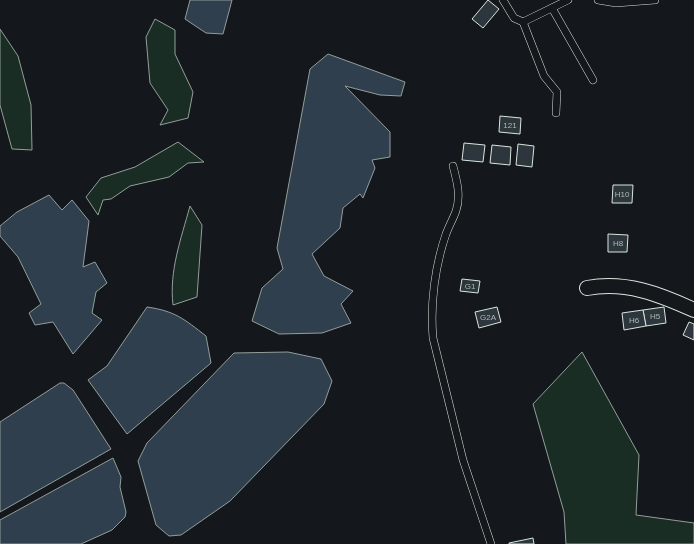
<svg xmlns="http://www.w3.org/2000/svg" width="694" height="544" font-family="Helvetica,sans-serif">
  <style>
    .green { fill: #1a2d24; stroke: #939e99 }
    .water { fill: #2f3f4d; stroke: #939e99 }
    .building { fill: #2c363c; stroke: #d8e6dc }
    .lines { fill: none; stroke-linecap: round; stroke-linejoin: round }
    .lane-casing { stroke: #d8e6dc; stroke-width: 8 }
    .street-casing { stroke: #d8e6dc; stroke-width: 16 }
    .lane { stroke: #14181c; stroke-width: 7 }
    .street { stroke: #14181c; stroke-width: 14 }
    .labels { text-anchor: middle; stroke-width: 3; stroke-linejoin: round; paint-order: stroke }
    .number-label { font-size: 8px; fill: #adbab4 }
  </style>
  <rect width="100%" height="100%" fill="#14181c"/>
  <g class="green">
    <polygon points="155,19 175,30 175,54 193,92 188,118 160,125 168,110 150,83 146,37"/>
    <polygon points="0,29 18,56 31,105 32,150 12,149 0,105"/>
    <polygon points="178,142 204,162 188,163 169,177 130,186 111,199 103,200 98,215 86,197 101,178 135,167"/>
    <path d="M190,206L202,225L197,297L173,305C169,271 181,239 190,206Z"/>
    <polygon points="582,352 639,455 636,515 694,523 694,544 566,544 564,512 533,404"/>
  </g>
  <g class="water">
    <polygon points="190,0 232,0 223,34 206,33 185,19"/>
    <polygon points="328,54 405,82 401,96 380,95 345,86 390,132 390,157 372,160 375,168 363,198 360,194 343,208 340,228 312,254 324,276 353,291 341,304 351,323 322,333 279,334 252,321 262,288 283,269 277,248 310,69"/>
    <polygon points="49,195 62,210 72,200 89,221 83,267 95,262 107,283 96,292 92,313 102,320 73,354 53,322 35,325 29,313 41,304 18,257 0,236 0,226 17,212"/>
    <path d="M147,307C175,311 184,319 206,336L211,363L127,434L88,380L107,366Z"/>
    <polygon points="288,352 321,359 332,381 324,404 230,501 181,535 169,536 156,525 138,461 147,443 234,353"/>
    <polygon points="60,383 64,383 73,390 111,449 0,512 0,422"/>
    <polygon points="113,458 121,477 120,487 126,512 125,517 112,530 81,544 0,544 0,520"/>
  </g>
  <g class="building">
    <polygon points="488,0 499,9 483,28 472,19"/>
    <polygon points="500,116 521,118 520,134 499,132"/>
    <polygon points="464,143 485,145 483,162 462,160"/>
    <polygon points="518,144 534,146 532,167 516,165"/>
    <polygon points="492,145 511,147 510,165 490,163"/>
    <polygon points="613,185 633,185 632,203 612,203"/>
    <polygon points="608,234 628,235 627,252 608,252"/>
    <polygon points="462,279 480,281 478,293 460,291"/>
    <polygon points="497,307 501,322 479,328 475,312"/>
    <polygon points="664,307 666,323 646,326 643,310"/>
    <polygon points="643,310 646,326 624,330 622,313"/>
    <polygon points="689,322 694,324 694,340 683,335"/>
    <polygon points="533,538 534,544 509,544 509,543"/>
  </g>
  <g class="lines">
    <defs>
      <g id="lane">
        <polyline points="503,0 514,18 523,22 568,0"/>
        <polyline points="598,0 616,3 655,0"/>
        <polyline points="552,8 593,80"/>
        <polyline points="523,22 544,76 557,92 556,113"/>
        <path d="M453,166C457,181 461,196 456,211C453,219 449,226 446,234C435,266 430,304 433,338L463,460L491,544"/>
      </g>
      <path id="street" d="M587,288C626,281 659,294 694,310"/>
    </defs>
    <use href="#lane" class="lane-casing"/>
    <use href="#street" class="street-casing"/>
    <use href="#lane" class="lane"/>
    <use href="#street" class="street"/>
  </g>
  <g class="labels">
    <g class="number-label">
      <text x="510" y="128">121</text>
      <text x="622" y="197">H10</text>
      <text x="618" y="246">H8</text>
      <text x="470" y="289">G1</text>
      <text x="655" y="319">H5</text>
      <text x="488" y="320">G2A</text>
      <text x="634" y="323">H6</text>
    </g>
  </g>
</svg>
